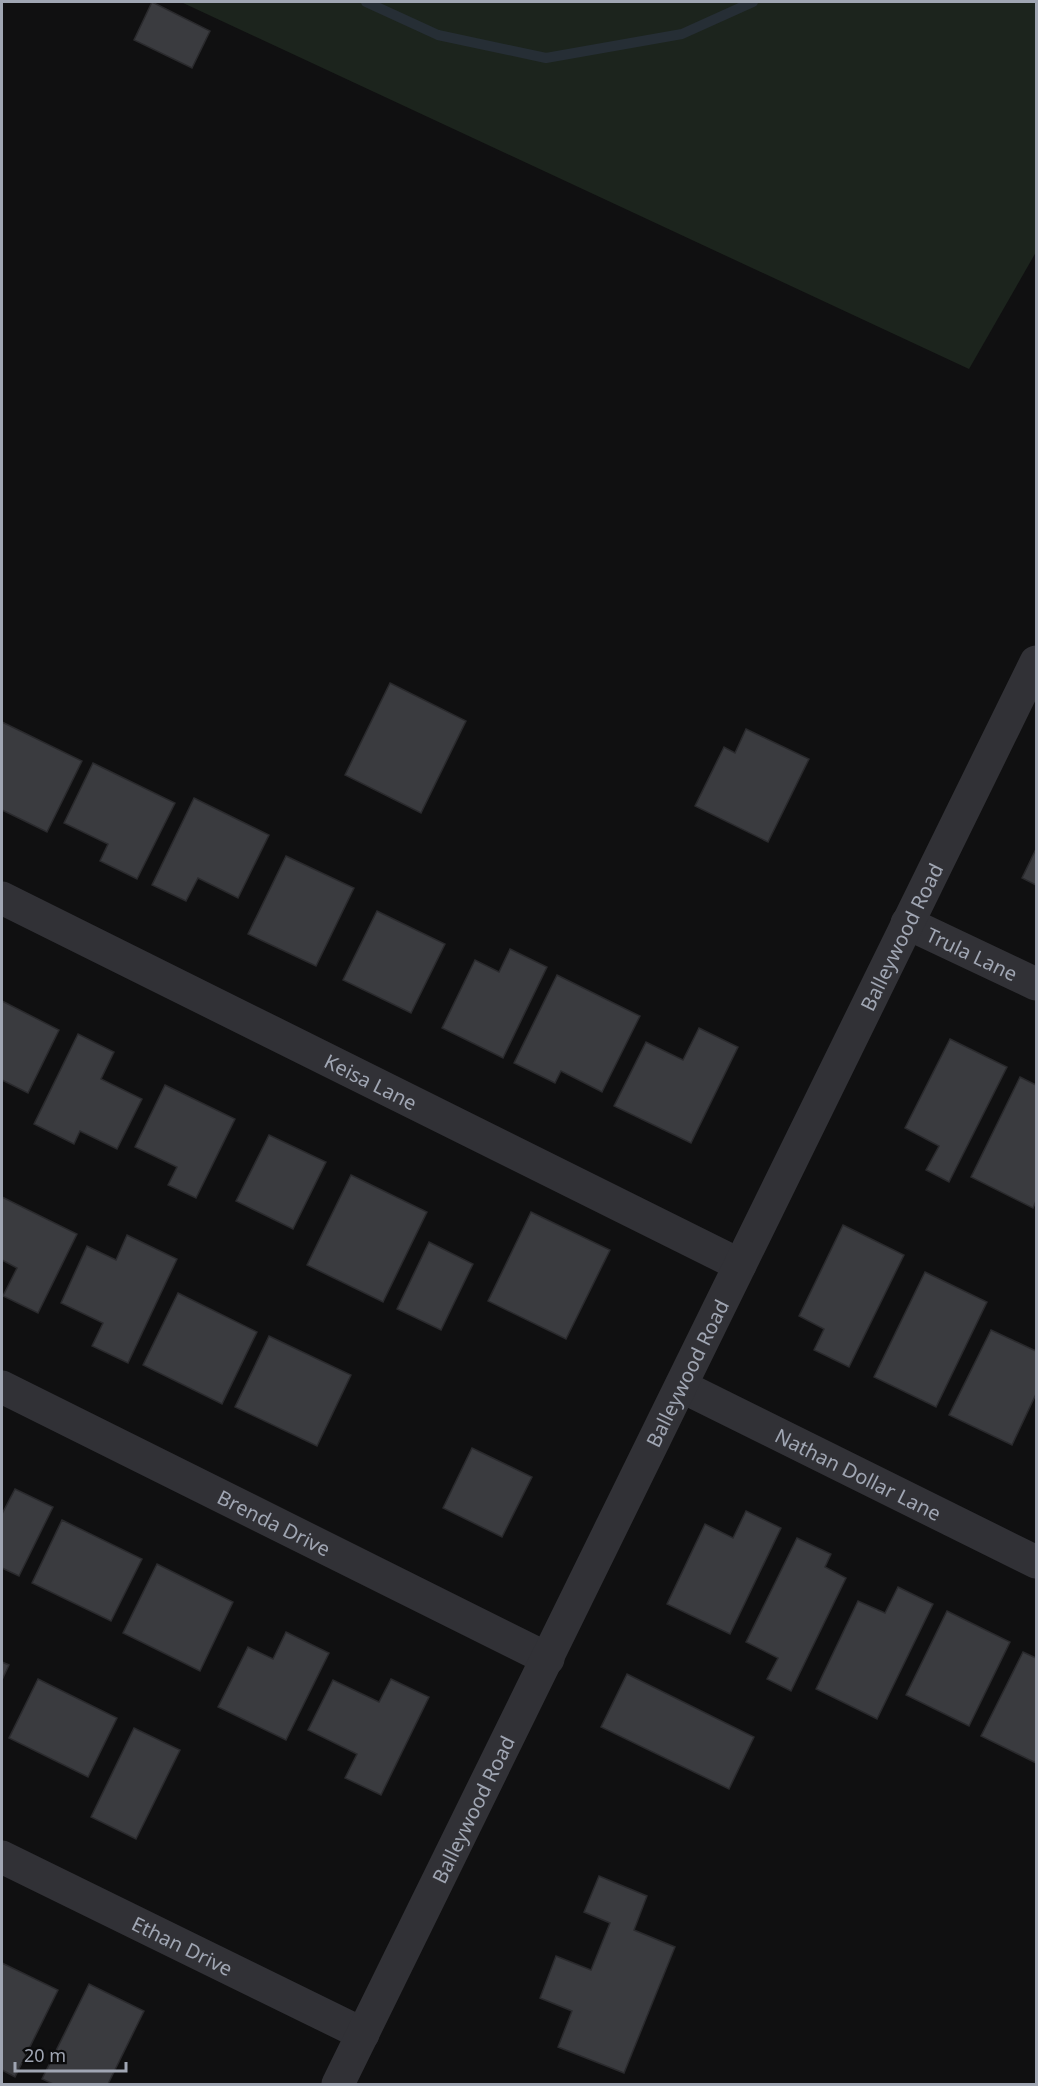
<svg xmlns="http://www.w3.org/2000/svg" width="1038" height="2086" font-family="'Noto Sans',sans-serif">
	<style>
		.green { fill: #1c241d }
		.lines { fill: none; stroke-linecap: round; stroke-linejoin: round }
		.stream { stroke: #262e35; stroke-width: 10 }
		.building { fill: #3a3b3f; stroke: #2a2a2d; stroke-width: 1.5 }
		.minor { stroke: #313136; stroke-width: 33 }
		.labels { text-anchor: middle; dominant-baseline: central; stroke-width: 5; stroke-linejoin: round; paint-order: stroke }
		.street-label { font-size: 20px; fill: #a0a6b3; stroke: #0b0b0c }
	</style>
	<rect width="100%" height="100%" fill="#101011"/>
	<polygon class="green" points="181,2 1036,2 1036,252 969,369"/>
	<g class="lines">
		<polyline class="stream" points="366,2 438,35 546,58 682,34 753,2"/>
	</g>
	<g class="building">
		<polygon points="152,2 210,31 192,68 134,40"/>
		<polygon points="390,683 466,721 421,813 345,775"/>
		<polygon points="2,722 82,761 47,832 2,810"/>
		<polygon points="746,729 809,759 768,842 695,806 724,747 735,753"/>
		<polygon points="93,763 175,803 137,879 100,861 108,844 64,823"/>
		<polygon points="194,798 269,835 238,898 198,878 186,901 152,885"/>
		<polygon points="1036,849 1036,885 1022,878"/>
		<polygon points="286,856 354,888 316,966 248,934"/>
		<polygon points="377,911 445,944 411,1013 343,980"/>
		<polygon points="510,949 547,967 503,1058 442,1028 475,960 499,972"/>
		<polygon points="557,975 640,1016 602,1092 561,1071 555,1083 514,1063"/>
		<polygon points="2,1001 59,1030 28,1093 2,1080"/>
		<polygon points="699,1028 738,1047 691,1143 614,1106 646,1042 683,1060"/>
		<polygon points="78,1034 114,1052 101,1079 142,1099 117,1149 80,1131 74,1144 34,1124"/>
		<polygon points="950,1039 1007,1067 949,1182 926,1170 939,1146 905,1128"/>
		<polygon points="1020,1077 1036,1085 1036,1201 1033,1208 971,1177"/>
		<polygon points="165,1085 235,1119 196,1198 168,1185 177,1167 135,1147"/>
		<polygon points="269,1135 326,1162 293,1229 236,1201"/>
		<polygon points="351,1175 427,1212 383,1302 307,1265"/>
		<polygon points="2,1197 77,1234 38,1313 3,1296 17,1268 2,1260"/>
		<polygon points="531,1212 610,1250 566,1339 488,1301"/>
		<polygon points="843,1225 904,1255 849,1367 814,1350 824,1329 799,1316"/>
		<polygon points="127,1235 177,1259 128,1363 92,1346 103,1323 61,1303 87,1246 116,1260"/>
		<polygon points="429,1242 473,1264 441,1330 397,1309"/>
		<polygon points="925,1272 987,1302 936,1407 874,1377"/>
		<polygon points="178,1293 257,1332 222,1404 143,1365"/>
		<polygon points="991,1330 1036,1351 1036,1394 1012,1445 949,1415"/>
		<polygon points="269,1336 351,1375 317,1446 235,1407"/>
		<polygon points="472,1448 532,1477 502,1537 443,1508"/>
		<polygon points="15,1489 53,1507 19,1576 2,1568 2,1514"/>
		<polygon points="746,1511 781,1528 730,1634 667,1604 705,1524 733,1538"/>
		<polygon points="62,1520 142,1559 111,1621 32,1583"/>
		<polygon points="797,1538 831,1554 825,1567 846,1578 791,1691 767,1679 778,1658 746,1642"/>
		<polygon points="157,1564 233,1602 200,1671 123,1633"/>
		<polygon points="898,1587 933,1604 877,1719 816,1689 858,1601 885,1613"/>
		<polygon points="947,1611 1010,1642 969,1726 906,1695"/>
		<polygon points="286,1632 329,1653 286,1740 218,1707 248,1647 273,1659"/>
		<polygon points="1023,1652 1036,1658 1036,1763 981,1736"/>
		<polygon points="2,1662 9,1665 2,1680"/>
		<polygon points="627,1674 754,1737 729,1789 601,1727"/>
		<polygon points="38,1679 117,1718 88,1777 9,1738"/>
		<polygon points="391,1679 429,1697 381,1795 345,1778 357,1754 308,1730 333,1680 379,1702"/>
		<polygon points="134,1728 180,1750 136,1839 91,1817"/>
		<polygon points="599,1876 647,1896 634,1930 675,1947 624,2073 558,2047 572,2011 540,1998 556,1956 591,1970 610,1923 584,1912"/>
		<polygon points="2,1963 58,1990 15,2077 2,2070"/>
		<polygon points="89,1984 144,2011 108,2084 53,2084 42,2079"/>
	</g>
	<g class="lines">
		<g class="minor">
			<path id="s1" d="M2,898L740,1265"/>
			<path id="s2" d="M907,923L1036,984"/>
			<path id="s3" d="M681,1386L1036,1562"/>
			<path id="s4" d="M2,1387L548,1659"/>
			<path id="s5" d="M2,1857L363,2034"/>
			<path id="s6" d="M338,2084L1036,662"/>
		</g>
	</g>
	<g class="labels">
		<g class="street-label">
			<text stroke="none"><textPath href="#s6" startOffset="1278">Balleywood Road</textPath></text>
			<text stroke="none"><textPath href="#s2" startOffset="72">Trula Lane</textPath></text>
			<text stroke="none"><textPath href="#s1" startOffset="412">Keisa Lane</textPath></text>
			<text stroke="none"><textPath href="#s6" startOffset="792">Balleywood Road</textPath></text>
			<text stroke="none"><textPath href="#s3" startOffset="198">Nathan Dollar Lane</textPath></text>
			<text stroke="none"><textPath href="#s4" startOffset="304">Brenda Drive</textPath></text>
			<text stroke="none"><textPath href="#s6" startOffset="306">Balleywood Road</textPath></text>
			<text stroke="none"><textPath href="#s5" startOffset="201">Ethan Drive</textPath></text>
		</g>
	</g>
	<rect width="1038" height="2086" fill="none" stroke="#a0a6b3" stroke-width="6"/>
	<path d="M15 2062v9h111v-9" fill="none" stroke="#a0a6b3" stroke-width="3"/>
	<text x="24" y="2062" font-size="18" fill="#a0a6b3" stroke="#0b0b0c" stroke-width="4.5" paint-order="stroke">20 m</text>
</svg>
